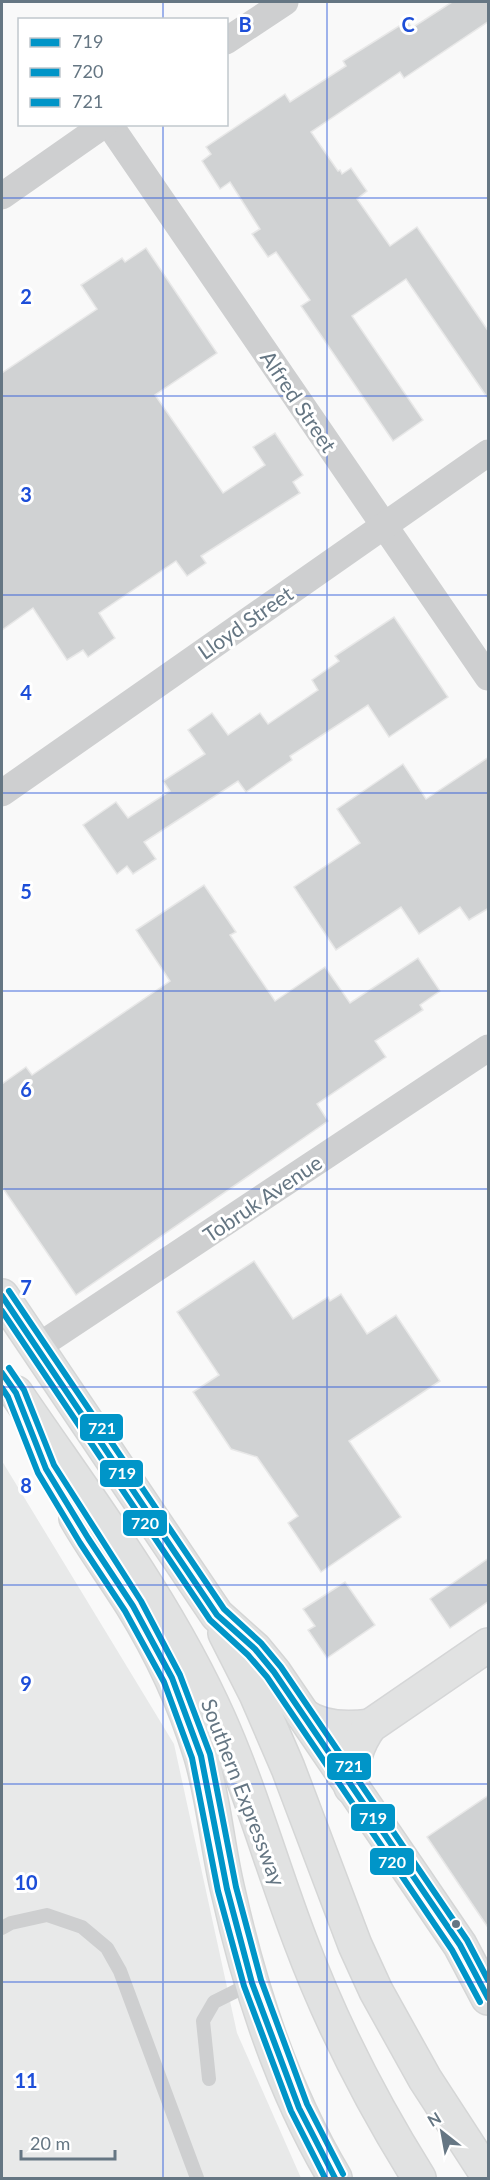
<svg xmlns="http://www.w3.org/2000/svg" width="490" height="2180" font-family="Lato,sans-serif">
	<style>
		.built { fill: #e8e9e9 }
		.building { fill: #d0d2d3; stroke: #e8e8e8; stroke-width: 1.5 }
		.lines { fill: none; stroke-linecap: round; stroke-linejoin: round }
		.secondary-casing { stroke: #d5d6d7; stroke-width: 36 }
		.highway-casing { stroke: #d5d6d6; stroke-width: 36 }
		.lane { stroke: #cecfd0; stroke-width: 14 }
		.street { stroke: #cecfd0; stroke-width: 27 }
		.secondary { stroke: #e1e2e2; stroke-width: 33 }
		.highway { stroke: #e1e2e2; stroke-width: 33 }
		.bus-1-casing { stroke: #fff; stroke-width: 10 }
		.bus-2-casing { stroke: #fff; stroke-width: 10 }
		.bus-3-casing { stroke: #fff; stroke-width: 10 }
		.bus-1 { stroke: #0095c8; stroke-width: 6 }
		.bus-2 { stroke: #0095c8; stroke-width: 6 }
		.bus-3 { stroke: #0095c8; stroke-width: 6 }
		.grid { fill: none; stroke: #1d4ed8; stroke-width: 1.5; stroke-opacity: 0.55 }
		.bus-dot { fill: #657683; stroke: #fff; stroke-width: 2 }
		.labels { text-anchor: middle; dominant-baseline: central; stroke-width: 6; stroke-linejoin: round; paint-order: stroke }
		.street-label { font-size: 21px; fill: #657683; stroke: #fff }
		.grid-label { font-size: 20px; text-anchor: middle; font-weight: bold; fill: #1d4ed8; stroke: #fff; stroke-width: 6; stroke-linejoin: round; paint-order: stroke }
		.line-badge { stroke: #fff; stroke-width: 2 }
		.badge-label { font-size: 16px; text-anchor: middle; font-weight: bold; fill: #fff }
	</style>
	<rect width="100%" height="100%" fill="#f9f9f9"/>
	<polygon class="built" points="2,1461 174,1744 237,2033 301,2178 2,2178"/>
	<g class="building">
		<polygon points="452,2 489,2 489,21 404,78 400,72 311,132 338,171 340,170 342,174 351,168 367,191 357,199 390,246 417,227 489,332 489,400 406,279 352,316 423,420 393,441 301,306 310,300 276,252 268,257 252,234 260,229 230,182 220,189 202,161 211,154 206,147 285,94 290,102 346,66 343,61 407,21 412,28"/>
		<polygon points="146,248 217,353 155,395 223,493 265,465 253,447 275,433 303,475 293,482 300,493 201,556 206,563 187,576 176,561 99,613 115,638 88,657 83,650 67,660 33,608 2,630 2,373 97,309 81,285 122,258 125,262"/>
		<polygon points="394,617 448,697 389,737 368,705 290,756 292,760 246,792 238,781 144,842 156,859 133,874 127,866 117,874 83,825 116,802 128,818 170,791 163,781 205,754 188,730 212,713 228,735 260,713 268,724 318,690 312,680 339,661 335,656"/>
		<polygon points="489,757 489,908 469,920 460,907 419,934 401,907 336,950 294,887 360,843 337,809 403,764 426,799"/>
		<polygon points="204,885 236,932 230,935 275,1001 325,967 350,1003 418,958 440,991 420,1005 423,1010 375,1041 386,1057 317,1104 328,1121 76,1295 2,1187 2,1084 26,1067 32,1075 170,981 136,930"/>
		<polygon points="254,1261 293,1319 328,1297 330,1301 341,1294 367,1334 396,1315 440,1381 349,1441 401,1517 321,1572 288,1523 298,1516 257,1457 231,1449 193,1392 219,1375 177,1312"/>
		<polygon points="489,1558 489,1601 450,1628 430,1599"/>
		<polygon points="345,1582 375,1625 327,1658 308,1630 315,1626 303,1609"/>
		<polygon points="489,1795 489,1929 427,1837"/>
	</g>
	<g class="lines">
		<g class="secondary-casing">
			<g id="secondary">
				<path d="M303,1715C322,1729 347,1729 370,1726"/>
				<path d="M351,1787C352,1763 356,1745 370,1726L488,1645"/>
			</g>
		</g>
		<g class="highway-casing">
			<g id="highway">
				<polyline points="2,1296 217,1615 255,1649 274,1672 460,1945 488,1998"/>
				<path d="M16,1393C88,1499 167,1602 219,1719C251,1791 272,1867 300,1940C331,2023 372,2103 419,2178"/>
				<path d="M76,1518C93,1548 114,1576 132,1605C161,1652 184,1701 200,1753C214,1798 217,1846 228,1891C250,1990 283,2091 335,2178"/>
				<polyline points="225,1633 256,1694 288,1768 355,1945 376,1991 425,2079 488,2176"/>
			</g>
		</g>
		<g class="lane">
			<polyline points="2,1928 11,1923 47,1915 82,1927 107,1948 120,1971 197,2178"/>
			<polyline points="209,2079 203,2021 214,2002 252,1983"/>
		</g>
		<g class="street">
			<polyline points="226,41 285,2"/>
			<polyline points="109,124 488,677"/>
			<polyline points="2,196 105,124"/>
			<polyline points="2,793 488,453"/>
			<polyline points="36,1348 488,1048"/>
		</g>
		<use href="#secondary" class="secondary"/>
		<use href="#highway" class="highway"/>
		<g class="bus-1-casing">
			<g id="bus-1">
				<polyline points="2,1296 217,1615 255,1649 274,1672 460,1945 488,1998"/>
				<polyline points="2,1373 16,1393 46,1469 88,1538 133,1606 172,1678 201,1756 227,1889 252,1983 299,2108 335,2178"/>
			</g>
		</g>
		<g class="bus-2-casing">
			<g id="bus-2">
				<polyline points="2,1311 210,1620 248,1655 267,1677 452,1950 480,2002"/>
				<polyline points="2,1388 8,1397 38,1473 80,1543 125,1611 164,1682 192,1758 218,1891 244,1986 291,2111 325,2178"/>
			</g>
		</g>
		<g class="bus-3-casing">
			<g id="bus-3">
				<polyline points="9,1291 224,1609 261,1643 281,1667 467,1940 488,1980"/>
				<polyline points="9,1368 24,1390 54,1465 141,1601 180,1675 210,1754 236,1887 261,1980 307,2104 343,2174"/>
			</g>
		</g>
		<use href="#bus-1" class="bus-1"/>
		<use href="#bus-2" class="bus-2"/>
		<use href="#bus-3" class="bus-3"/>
	</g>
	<path class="grid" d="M163,2V20M327,2V2178M163,124V2178M2,198H488M2,396H488M2,595H488M2,793H488M2,991H488M2,1189H488M2,1387H488M2,1585H488M2,1784H488M2,1982H488"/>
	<circle class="bus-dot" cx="456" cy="1924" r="5"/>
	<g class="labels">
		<g class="street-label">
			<text transform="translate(299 401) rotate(56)">Alfred Street</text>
			<text transform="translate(245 622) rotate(-35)">Lloyd Street</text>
			<text transform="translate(262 1198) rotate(-34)">Tobruk Avenue</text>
			<text transform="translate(244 1792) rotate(69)">Southern Expressway</text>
		</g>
	</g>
	<g class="grid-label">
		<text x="245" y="32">B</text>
		<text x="408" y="32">C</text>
		<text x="26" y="304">2</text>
		<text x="26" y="502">3</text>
		<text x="26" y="700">4</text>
		<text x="26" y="899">5</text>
		<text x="26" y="1097">6</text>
		<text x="26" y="1295">7</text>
		<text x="26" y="1493">8</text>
		<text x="26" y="1691">9</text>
		<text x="26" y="1890">10</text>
		<text x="26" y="2088">11</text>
	</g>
	<g class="line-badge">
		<rect x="79" y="1413" width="45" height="29" rx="6" fill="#0095c8"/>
		<rect x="99" y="1459" width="45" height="29" rx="6" fill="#0095c8"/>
		<rect x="122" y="1509" width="46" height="28" rx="6" fill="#0095c8"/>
		<rect x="326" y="1752" width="46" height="29" rx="6" fill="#0095c8"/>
		<rect x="350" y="1803" width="46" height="29" rx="6" fill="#0095c8"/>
		<rect x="369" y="1847" width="46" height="29" rx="6" fill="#0095c8"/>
	</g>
	<g class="badge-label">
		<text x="102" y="1434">721</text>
		<text x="122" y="1479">719</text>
		<text x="145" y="1529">720</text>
		<text x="349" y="1772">721</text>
		<text x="373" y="1824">719</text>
		<text x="392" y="1868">720</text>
	</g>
	<rect width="490" height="2180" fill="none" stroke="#657683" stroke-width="6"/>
	<rect x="18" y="18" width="210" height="108" fill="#ffffff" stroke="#c1c8cd" stroke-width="1.5"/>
	<rect x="30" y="38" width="30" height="9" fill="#0095c8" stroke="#c1c8cd" stroke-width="1.5"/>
	<text x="72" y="48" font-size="18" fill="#657683">719</text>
	<rect x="30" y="68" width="30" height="9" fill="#0095c8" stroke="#c1c8cd" stroke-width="1.5"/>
	<text x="72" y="78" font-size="18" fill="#657683">720</text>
	<rect x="30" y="98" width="30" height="9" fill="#0095c8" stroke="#c1c8cd" stroke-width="1.5"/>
	<text x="72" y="108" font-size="18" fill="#657683">721</text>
	<g transform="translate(442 2132) rotate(329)" stroke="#ffffff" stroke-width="4.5" paint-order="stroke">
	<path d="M0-4.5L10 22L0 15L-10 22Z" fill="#657683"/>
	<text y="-9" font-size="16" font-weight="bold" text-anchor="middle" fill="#657683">N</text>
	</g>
	<path d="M21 2150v9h94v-9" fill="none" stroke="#657683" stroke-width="3"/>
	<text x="30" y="2150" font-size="18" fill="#657683" stroke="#ffffff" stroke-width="4.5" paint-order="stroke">20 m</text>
</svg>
